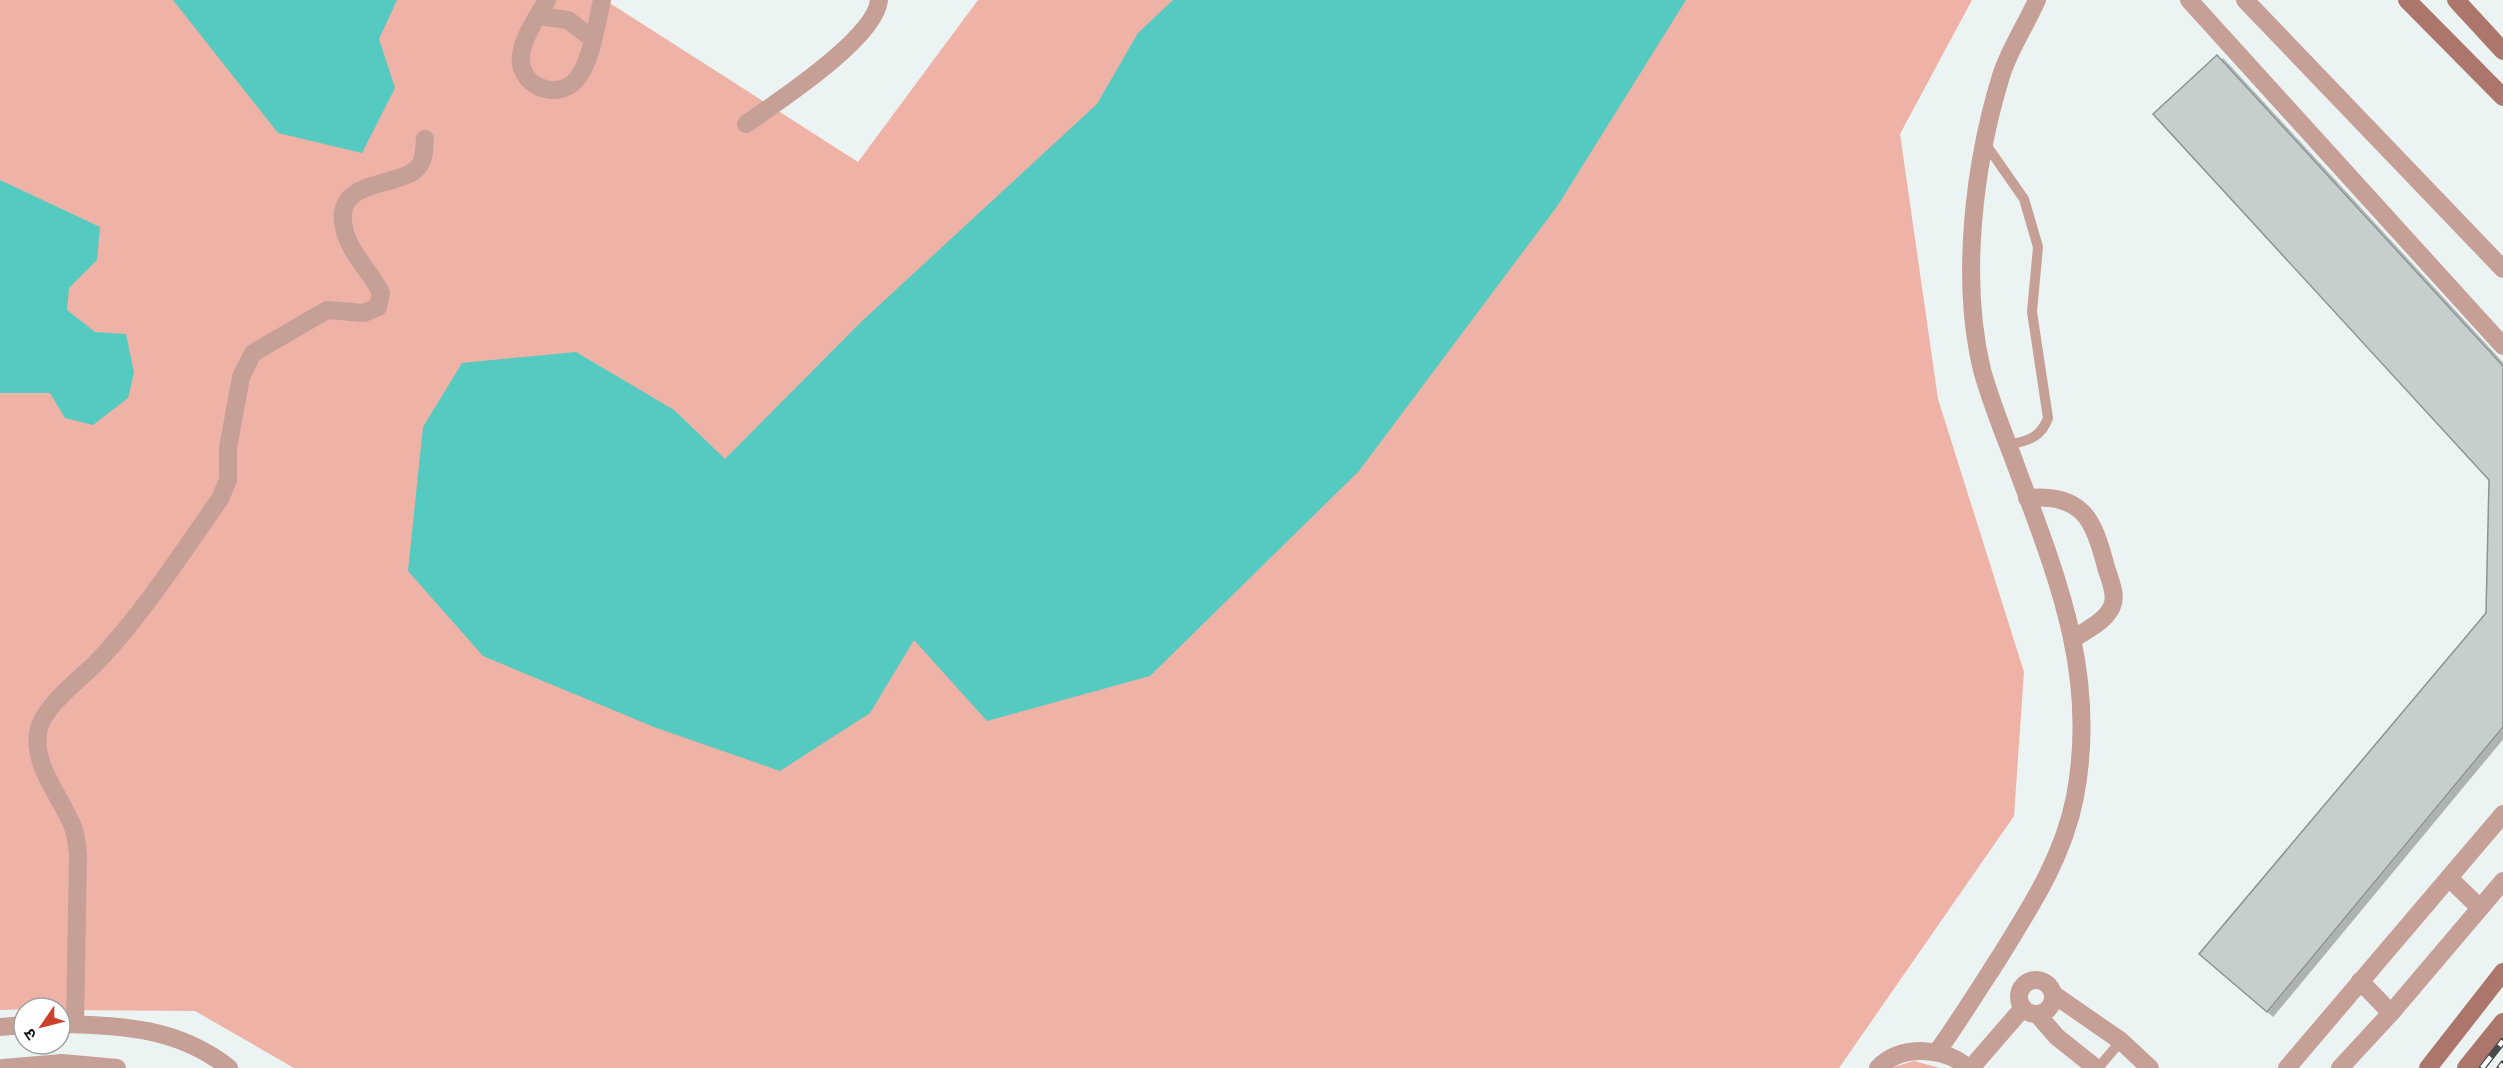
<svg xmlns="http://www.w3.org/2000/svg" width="2503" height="1068" font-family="Figtree,'Noto Sans Devanagari',sans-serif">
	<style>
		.green { fill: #eeb2a6 }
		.water { fill: #55cac0 }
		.building { fill: #c7cfce; stroke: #8c9392; stroke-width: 1.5; filter: url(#shadow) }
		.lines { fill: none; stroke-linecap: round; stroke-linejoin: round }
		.lane { stroke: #c69f97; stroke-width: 10 }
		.street { stroke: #c69f97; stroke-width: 18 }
		.secondary { stroke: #ad766c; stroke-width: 18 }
		.rail-casing { stroke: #464a4a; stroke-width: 7 }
		.rail { stroke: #fff; stroke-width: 4.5; stroke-dasharray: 14; stroke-linecap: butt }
	</style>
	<defs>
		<filter id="shadow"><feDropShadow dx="6" dy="4" stdDeviation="0" flood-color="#0004"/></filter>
	</defs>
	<rect width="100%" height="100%" fill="#ecf4f3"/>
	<g class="green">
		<polygon points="0,0 605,0 858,162 978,0 1972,0 1900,134 1938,399 2024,672 2014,816 1839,1068 294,1068 195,1011 60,1010 60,1008 0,1010"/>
		<polygon points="1914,1061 1940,1068 1890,1068"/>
	</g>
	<g class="water">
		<polygon points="173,0 397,0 379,39 395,88 362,153 278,133"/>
		<polygon points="1173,0 1686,0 1558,205 1359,471 1150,676 987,721 914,640 870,713 780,771 654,727 483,656 408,571 423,427 462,363 576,352 674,410 725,459 861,322 1097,104 1138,33"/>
		<polygon points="0,180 100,227 97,260 69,288 67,310 95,332 126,334 134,373 128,398 93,425 65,418 50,393 0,393"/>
	</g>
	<polygon class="building" points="2217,55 2503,366 2503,727 2267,1012 2199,954 2486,613 2489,480 2153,114"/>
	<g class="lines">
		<g class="lane">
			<path d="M1985,143L2024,199L2038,247L2032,312L2048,418C2041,438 2027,441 2008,445"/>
			<polyline points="2098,1068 2121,1041"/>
		</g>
		<g class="street">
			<path d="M547,0C538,16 523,37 521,55C517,85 556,102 576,80C591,63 597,22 602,0"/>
			<polyline points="2189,0 2503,346"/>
			<polyline points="2245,0 2503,269"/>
			<polyline points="538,16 568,20 593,39"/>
			<path d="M746,124C777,102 876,38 879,0"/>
			<path d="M2027,498C2083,494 2093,518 2106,567C2109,578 2116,592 2113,603C2109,620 2086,630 2073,639"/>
			<polyline points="2449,878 2480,908"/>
			<circle cx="2036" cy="997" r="17"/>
			<polyline points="2360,981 2391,1013"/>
			<polyline points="2053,994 2121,1041 2150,1068"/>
			<polyline points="2037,1014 2057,1037 2096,1068"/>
			<path d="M60,1024C122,1025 179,1028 229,1068"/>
			<path d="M75,1024L78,854C77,845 76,835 73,827C61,797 33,766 38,733C41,707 81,679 99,660C144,612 182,553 220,499L228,480V448L241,377L253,353L327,310L364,313L378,307L381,293C371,272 351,254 345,232C329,175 401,190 419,166C425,159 424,147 425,139"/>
			<polyline points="0,1027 24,1025"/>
			<path d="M1937,1052C1959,1021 1979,989 1999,958C2031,906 2063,858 2075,797C2099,671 2054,570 2012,455C2001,427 1990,399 1982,370C1960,279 1974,164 2001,76C2009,50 2026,25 2037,0"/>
			<polyline points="3,1068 62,1063 117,1068"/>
			<path d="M1878,1068C1901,1044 1945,1047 1968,1068"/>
			<polyline points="1971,1068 2023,1008"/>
			<polyline points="2287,1068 2503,814"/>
			<polyline points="2340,1068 2391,1013 2503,881"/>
		</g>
		<g class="secondary">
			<polyline points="2407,0 2503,97"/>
			<polyline points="2456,0 2503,51"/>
			<polyline points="2428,1068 2503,972"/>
			<polyline points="2466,1068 2503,1022"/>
		</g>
		<g class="rail-casing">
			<g id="rail">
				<polyline points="2482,1068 2503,1041"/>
				<polyline points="2500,1068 2503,1064"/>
			</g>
		</g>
		<use href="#rail" class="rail"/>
	</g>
	<g transform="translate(42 1026) rotate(235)"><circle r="28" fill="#ffffff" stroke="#a1a2a2" stroke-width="1.5"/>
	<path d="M0-4.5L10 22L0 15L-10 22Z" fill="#cd412c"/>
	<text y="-9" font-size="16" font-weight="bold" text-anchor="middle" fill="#141717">उ</text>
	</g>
</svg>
